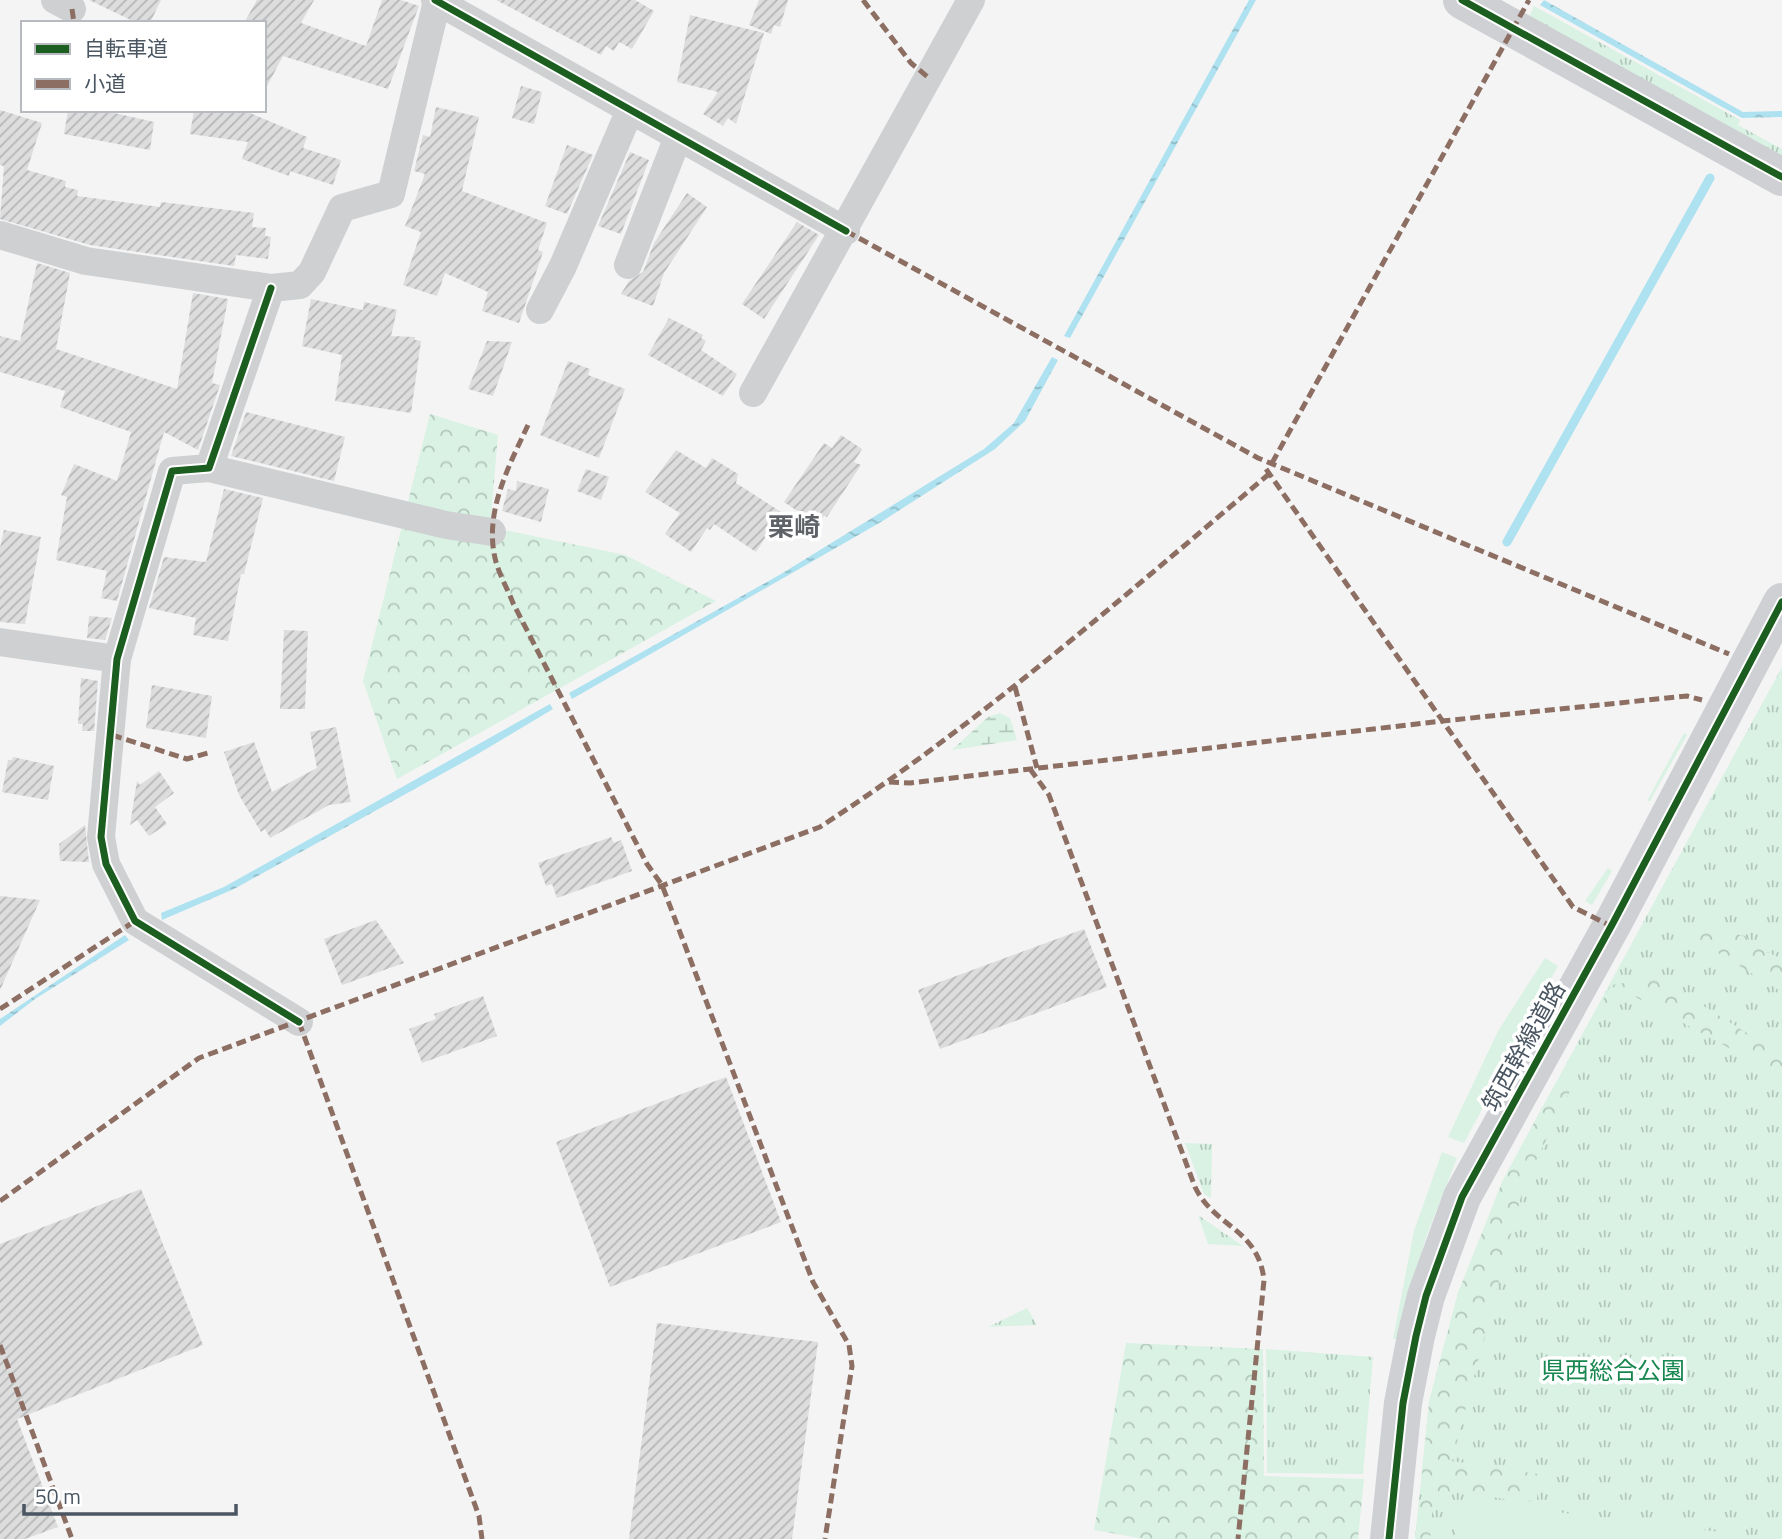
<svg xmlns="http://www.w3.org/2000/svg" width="1782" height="1539" font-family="'Titillium Web','Noto Sans JP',sans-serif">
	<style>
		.grass { fill: url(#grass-tufts) }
		.forest { fill: url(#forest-crowns) }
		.wetland { fill: url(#wetland-marsh) }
		.garden { fill: #d9f2e3 }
		.water { fill: url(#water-ripples) }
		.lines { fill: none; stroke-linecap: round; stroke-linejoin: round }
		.stream { stroke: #aee2f0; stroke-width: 9 }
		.building { fill: url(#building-hatch) }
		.street { stroke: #ced0d2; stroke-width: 28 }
		.secondary { stroke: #ced0d4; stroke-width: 38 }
		.quiet { stroke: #8d6e63; stroke-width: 5; stroke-dasharray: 10 5; stroke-linecap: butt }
		.cycleway-casing { stroke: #fff; stroke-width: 11 }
		.cycleway { stroke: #1b5e20; stroke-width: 7 }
		.labels { text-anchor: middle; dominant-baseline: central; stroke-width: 7; stroke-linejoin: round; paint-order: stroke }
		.street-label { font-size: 24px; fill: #4a5661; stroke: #fff }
		.park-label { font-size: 24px; fill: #17864f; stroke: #fff }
		.neighbourhood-label { font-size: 26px; font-weight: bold; fill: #5f6368; stroke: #fff }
	</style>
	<defs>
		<pattern id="grass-tufts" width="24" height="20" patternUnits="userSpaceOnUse" patternTransform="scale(1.75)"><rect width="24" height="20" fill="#d9f2e3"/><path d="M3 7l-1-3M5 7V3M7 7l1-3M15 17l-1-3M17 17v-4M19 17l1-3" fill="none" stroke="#b2c7bb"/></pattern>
		<pattern id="forest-crowns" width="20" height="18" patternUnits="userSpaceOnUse" patternTransform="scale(1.75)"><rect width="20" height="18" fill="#d9f2e3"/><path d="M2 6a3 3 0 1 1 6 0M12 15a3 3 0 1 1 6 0" fill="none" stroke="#b2c7bb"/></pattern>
		<pattern id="wetland-marsh" width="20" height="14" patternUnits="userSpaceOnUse" patternTransform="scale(1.75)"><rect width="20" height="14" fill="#d9f2e3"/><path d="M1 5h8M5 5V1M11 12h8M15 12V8" fill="none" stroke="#b2c7bb"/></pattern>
		<pattern id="water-ripples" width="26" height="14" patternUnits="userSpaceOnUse" patternTransform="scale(1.75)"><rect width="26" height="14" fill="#aee2f0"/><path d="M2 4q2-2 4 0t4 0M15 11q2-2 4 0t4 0" fill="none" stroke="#90bac6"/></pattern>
		<pattern id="building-hatch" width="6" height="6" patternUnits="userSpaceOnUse" patternTransform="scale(1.75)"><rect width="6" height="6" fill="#ddddde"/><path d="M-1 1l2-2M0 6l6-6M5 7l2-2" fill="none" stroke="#b5b6b7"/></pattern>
	</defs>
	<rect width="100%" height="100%" fill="#f4f4f4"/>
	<g class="grass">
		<polygon points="1534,6 1740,120 1738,125 1782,149 1782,156 1529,17"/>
		<polygon points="1782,667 1782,1539 1415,1539 1429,1402 1458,1293 1503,1180"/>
		<polygon points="1185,1143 1212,1144 1211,1198 1204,1194"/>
		<polygon points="1198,1215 1243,1246 1208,1244"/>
		<polygon points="1027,1308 1037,1325 988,1327"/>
		<polygon points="1266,1349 1373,1357 1363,1474 1267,1473"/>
	</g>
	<g class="forest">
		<polygon points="430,414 498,435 490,527 625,555 716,601 397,779 363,681"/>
		<polygon points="1691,925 1745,936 1756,947 1782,959 1782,992 1687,934"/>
		<polygon points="1659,978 1782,1055 1782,1077 1621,989 1607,1015 1601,1016 1600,1005 1611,985"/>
		<polygon points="1559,1083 1567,1085 1571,1089 1524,1185 1452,1461 1538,1474 1537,1499 1527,1502 1453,1492 1442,1497 1430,1494 1421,1483 1429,1402 1458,1293 1503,1180 1554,1086"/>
		<polygon points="1126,1343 1263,1349 1264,1476 1364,1479 1358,1539 1145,1539 1094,1530"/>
		<polygon points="1427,1499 1433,1503 1430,1539 1415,1539 1419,1503"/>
	</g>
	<polygon class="wetland" points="1000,713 1010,718 1017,740 952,750 988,717"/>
	<g class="garden">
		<polygon points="1684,733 1687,735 1650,801 1647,801"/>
		<polygon points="1608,868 1612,871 1592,905 1585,901"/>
		<polygon points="1545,958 1558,966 1464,1143 1448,1137 1498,1031"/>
		<polygon points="1442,1152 1457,1158 1426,1237 1398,1339 1393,1339 1414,1231"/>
		<polygon points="1459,1500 1777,1539 1455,1539"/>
	</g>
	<g class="water">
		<polygon points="1249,0 1256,0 1070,338 1064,336"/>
		<polygon points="1544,0 1743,112 1782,111 1782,117 1742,118 1540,5"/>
		<polygon points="1052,357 1058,360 1025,421 995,449 881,522 572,699 569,693 781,574 984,449 1014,423"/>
		<polygon points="550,704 553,709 476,755 234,889 162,920 161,913 224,887"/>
		<polygon points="125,935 129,940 35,999 0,1026 0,1019"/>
	</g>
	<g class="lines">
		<polyline class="stream" points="1507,542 1710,178"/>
	</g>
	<g class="building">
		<polygon points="89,0 161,0 150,23 137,23"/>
		<polygon points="257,0 314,0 301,23 366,46 382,0 401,0 419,6 388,89 283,56 264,92 264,23 244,23"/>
		<polygon points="496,0 635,0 654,11 632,49 619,42 614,51 606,46 601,55"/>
		<polygon points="759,0 788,0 780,27 774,25 771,34 749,25"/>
		<polygon points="690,15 764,33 736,124 728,118 723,126 703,114 718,92 677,82"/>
		<polygon points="521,86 542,92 534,124 512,118"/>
		<polygon points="436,107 479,117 462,191 547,223 538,250 543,252 519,323 482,311 488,292 445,273 437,296 403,285 421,232 405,226 425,174 414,171 423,135 430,137"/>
		<polygon points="0,110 42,123 27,170 66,181 65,187 78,190 77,196 160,207 161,202 254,213 252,227 266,228 265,236 271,237 268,259 236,255 234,266 90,245 0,219 4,166 0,165"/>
		<polygon points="68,110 101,110 154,122 150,150 64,134"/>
		<polygon points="194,110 243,110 307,137 303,148 341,160 333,185 290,171 289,176 242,159 248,142 190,134"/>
		<polygon points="567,145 593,155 567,214 545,206"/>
		<polygon points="630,152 649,160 621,234 598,226"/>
		<polygon points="687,193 707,207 664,273 653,306 621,294 629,281 643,272 654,243"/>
		<polygon points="797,222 819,235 764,319 742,304"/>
		<polygon points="37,263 70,273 56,349 177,389 193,293 228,299 212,383 220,385 198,450 164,432 117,601 101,598 107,571 56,560 67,497 61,495 74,464 117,481 131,432 60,407 65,391 0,372 0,336 20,341"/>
		<polygon points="311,299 363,310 364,302 397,310 391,336 415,337 415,340 421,341 411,413 335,401 342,355 302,346"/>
		<polygon points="669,318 703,335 701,338 706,341 701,350 737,374 723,396 648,355"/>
		<polygon points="487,341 512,342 493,396 468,389"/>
		<polygon points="568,361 590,369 588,375 625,389 599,458 540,435"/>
		<polygon points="246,412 345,437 334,481 231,456"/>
		<polygon points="841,435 862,449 854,462 861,465 827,517 824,516 818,525 784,502 824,443 832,448"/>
		<polygon points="676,450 706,468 712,458 738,474 736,483 781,512 756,552 714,524 710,530 707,528 691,552 665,534 680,513 645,492"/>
		<polygon points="586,469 609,477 601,500 577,491"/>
		<polygon points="517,481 549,489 541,522 502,511 508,489 516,491"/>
		<polygon points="224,489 263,498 244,574 241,574 228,641 193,635 196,618 149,608 164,557 206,562"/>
		<polygon points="4,530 41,537 25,624 0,622 0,548"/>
		<polygon points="89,616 112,618 105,640 87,638"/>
		<polygon points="284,630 308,631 305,709 280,709"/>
		<polygon points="81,678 98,681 94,731 82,731 83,724 78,724"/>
		<polygon points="152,685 212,696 206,738 146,728"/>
		<polygon points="336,727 351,802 329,805 270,838 265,829 261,832 239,795 224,752 254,742 272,792 317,768 310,732"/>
		<polygon points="13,757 54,766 48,800 2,792 8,760 12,760"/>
		<polygon points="159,771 174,793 155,807 167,824 149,836 137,820 130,825 137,781 140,785"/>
		<polygon points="85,825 89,862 60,861 59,844"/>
		<polygon points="611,837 614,843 621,840 632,871 557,898 552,884 546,886 538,863"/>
		<polygon points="0,896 40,900 0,990"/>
		<polygon points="376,920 404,963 342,985 324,939"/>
		<polygon points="1084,929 1107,987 940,1049 918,990"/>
		<polygon points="483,996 497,1036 422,1063 409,1029 436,1019 434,1014"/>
		<polygon points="726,1077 781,1222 610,1287 556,1142"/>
		<polygon points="141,1189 203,1345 17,1419 58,1527 25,1539 0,1539 0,1244"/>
		<polygon points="657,1323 818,1342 792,1539 629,1539"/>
	</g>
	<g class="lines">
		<g class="street">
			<polyline points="55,0 72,9"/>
			<polyline points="435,0 846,231"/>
			<polyline points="0,235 86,261 271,288 300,285 312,272 342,208 391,194 437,1"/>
			<polyline points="628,265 678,137"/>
			<polyline points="271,288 209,468 172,471 117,659 101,837 106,864 135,921 299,1022"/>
			<polyline points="540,310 563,266 630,110"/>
			<polyline points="753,393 971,0"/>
			<polyline points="209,468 446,525 492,532"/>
			<polyline points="0,642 117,659"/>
		</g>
		<g class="secondary">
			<polyline points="1462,0 1782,177"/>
			<polyline points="1389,1539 1403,1403 1416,1336 1426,1296 1462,1197 1613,923 1782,602"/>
		</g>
		<g class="quiet">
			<polyline points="863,0 911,63 929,78"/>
			<polyline points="72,9 74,23"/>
			<polyline points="846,231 1258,458 1729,654"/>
			<path d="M528,425C508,468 483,514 496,562C500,576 508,590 513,603L647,864L662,885L813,1282L849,1345L852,1366L825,1539"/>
			<polyline points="1272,463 1529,0"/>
			<polyline points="1266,469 1573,907 1611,926"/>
			<polyline points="1015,687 1037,768"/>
			<polyline points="112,735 187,759 211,752"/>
			<path d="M1030,769L1049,795L1195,1187C1215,1228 1258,1228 1264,1280L1238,1539"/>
			<polyline points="889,782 910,783 1442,721 1687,696 1702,700"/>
			<polyline points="0,1009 135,921"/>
			<polyline points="299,1022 479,1516 482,1539"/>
			<path d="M0,1201L199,1058L820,827C980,723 1123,597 1269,474"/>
			<polyline points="0,1345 72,1539"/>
		</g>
		<g class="cycleway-casing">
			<g id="cycleway">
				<polyline points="435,0 846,231"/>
				<polyline points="1462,0 1782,177"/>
				<polyline points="271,288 209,468 172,471 117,659 101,837 106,864 135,921 299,1022"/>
				<polyline points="1389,1539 1403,1403 1416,1336 1426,1296 1462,1197 1613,923 1782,602"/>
			</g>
		</g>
		<use href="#cycleway" class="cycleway"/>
	</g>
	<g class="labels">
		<g class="street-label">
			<text transform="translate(1523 1046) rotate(-61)">筑西幹線道路</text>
		</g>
		<g class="park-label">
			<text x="1613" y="1370">県西総合公園</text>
		</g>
		<g class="neighbourhood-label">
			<text x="794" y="526">栗崎</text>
		</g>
	</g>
	<rect x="21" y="21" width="245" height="91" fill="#ffffff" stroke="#b7bbc0" stroke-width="2"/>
	<rect x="35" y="44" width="35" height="10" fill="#1b5e20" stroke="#b7bbc0" stroke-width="2"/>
	<text x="84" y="56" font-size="21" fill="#4a5661">自転車道</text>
	<rect x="35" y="79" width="35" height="10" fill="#8d6e63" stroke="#b7bbc0" stroke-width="2"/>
	<text x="84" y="91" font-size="21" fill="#4a5661">小道</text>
	<path d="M24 1504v10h212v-10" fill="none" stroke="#4a5661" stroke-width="3.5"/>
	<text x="35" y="1504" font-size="21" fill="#4a5661" stroke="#ffffff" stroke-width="5" paint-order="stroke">50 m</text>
</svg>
